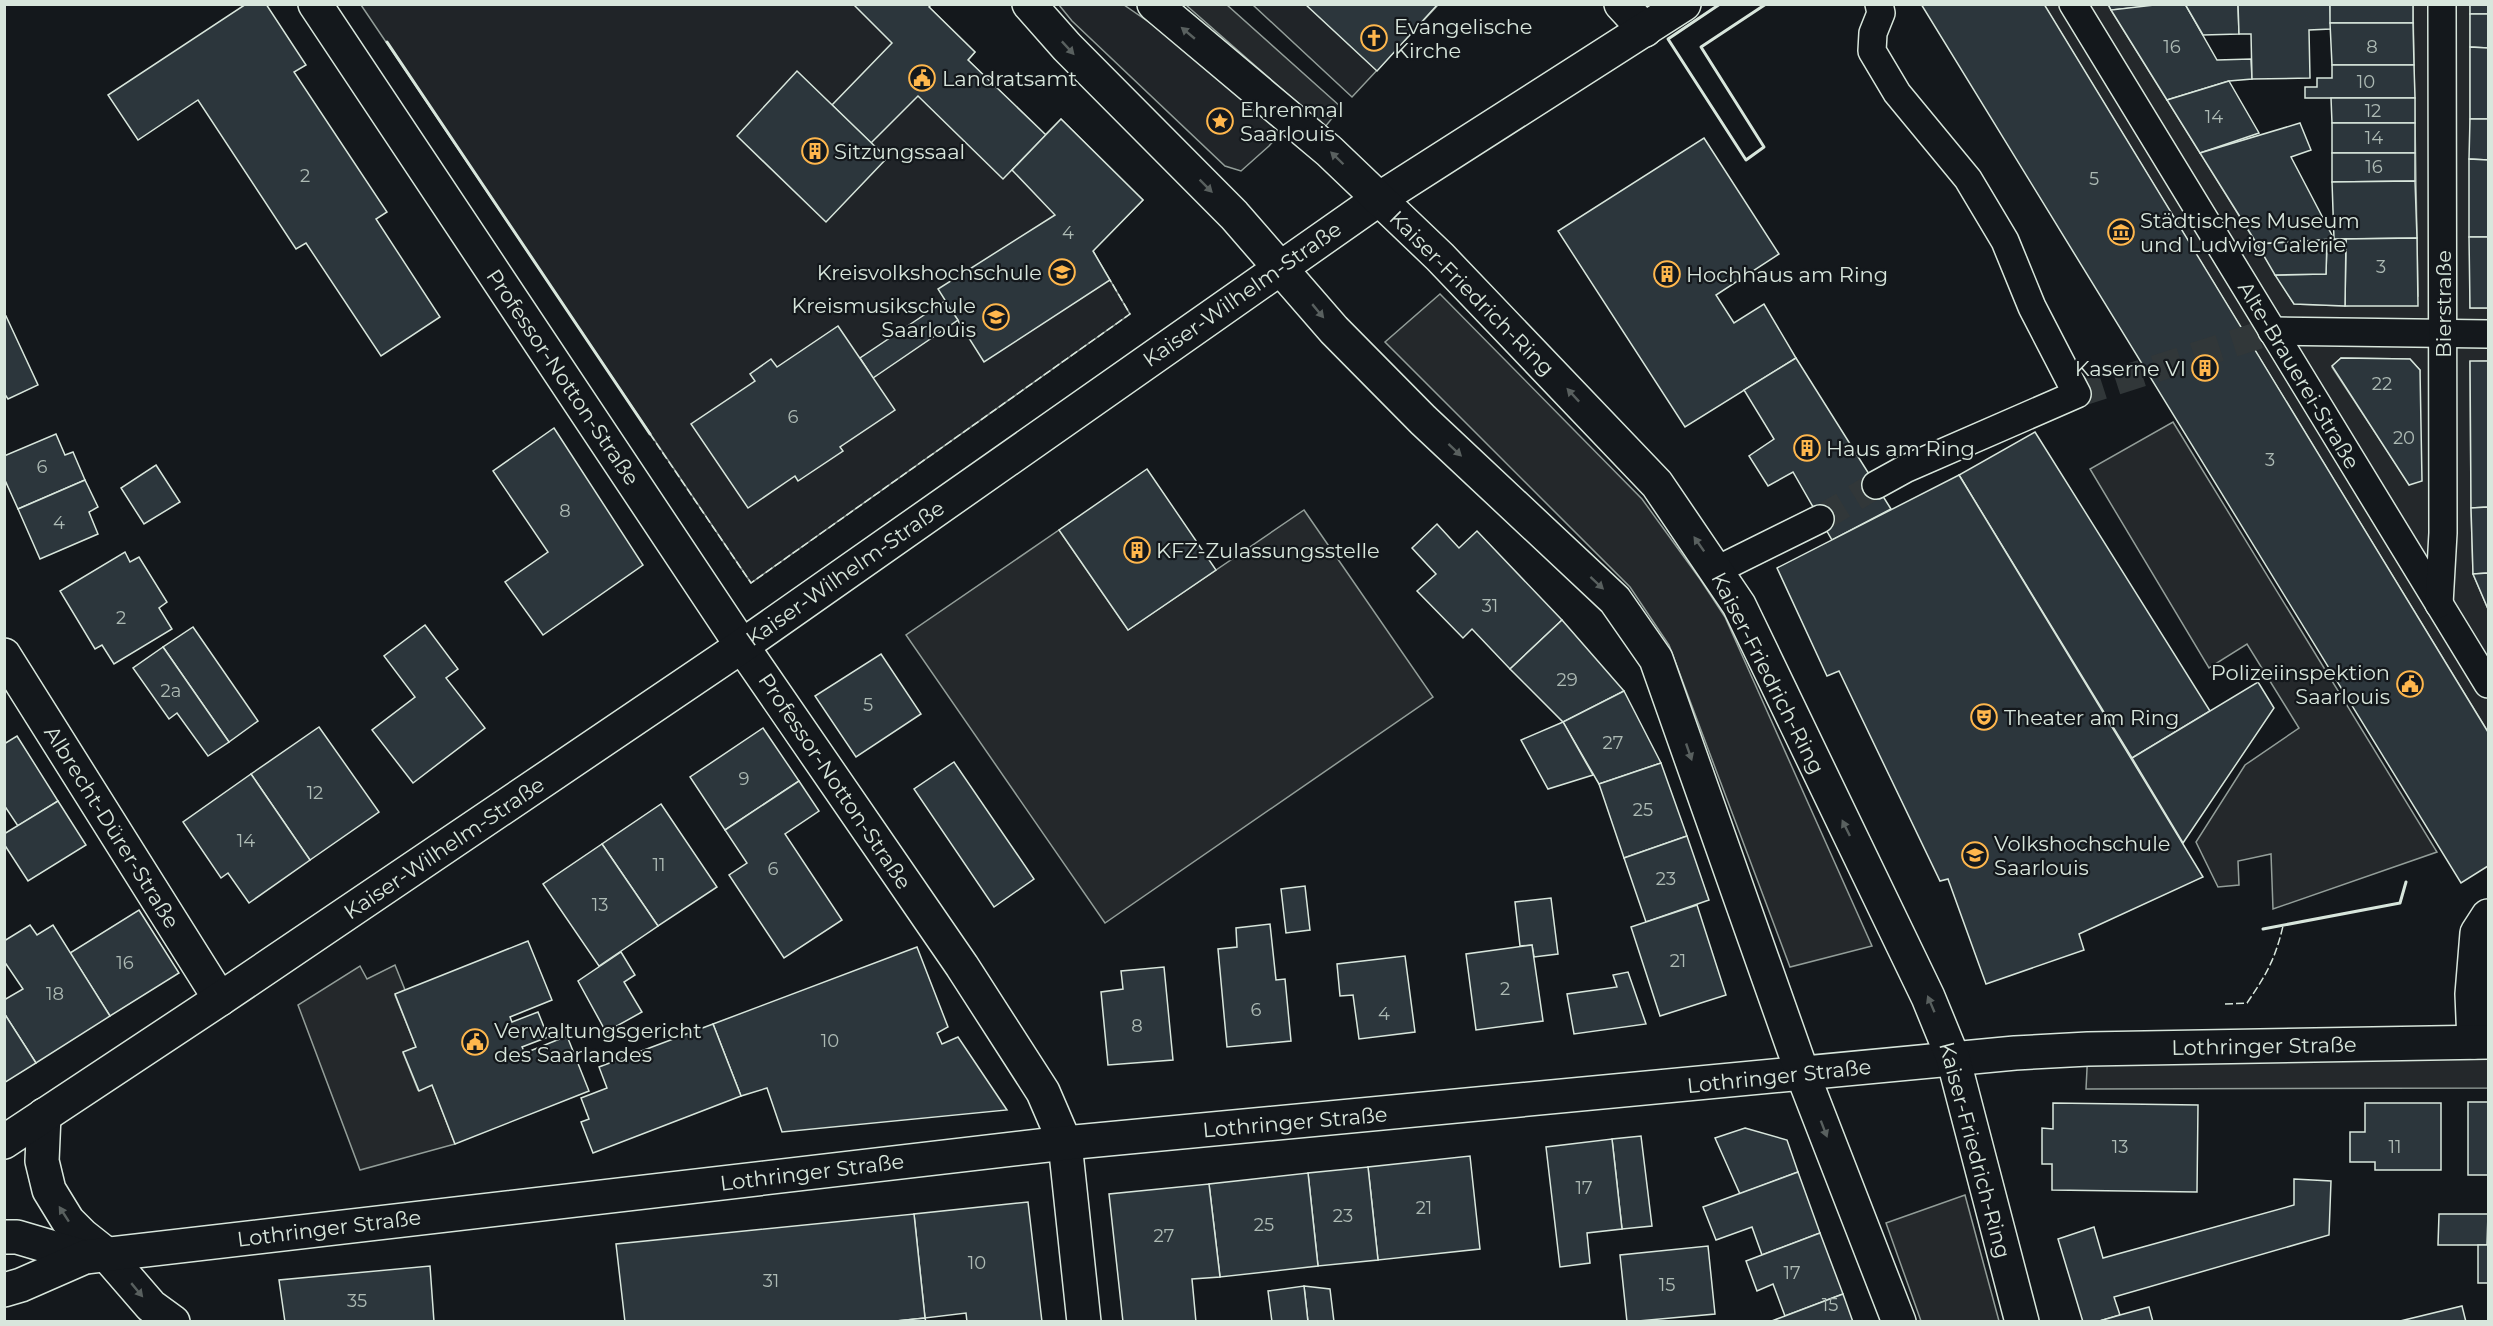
<svg xmlns="http://www.w3.org/2000/svg" width="2493" height="1326" font-family="Montserrat,sans-serif">
	<style>
		.green { fill: #202428; stroke: #939e99; stroke-width: 1.5 }
		.parking { fill: #24282b; stroke: #939e99; stroke-width: 1.5; fill-rule: evenodd }
		.building { fill: #2c363c; stroke: #d8e6dc; stroke-width: 1.5 }
		.lines { fill: none; stroke-linecap: round; stroke-linejoin: round }
		.pedestrian-tunnel { stroke: #313739; stroke-width: 27; stroke-dasharray: 27 14; stroke-linecap: butt }
		.pedestrian-casing { stroke: #d8e6dc; stroke-width: 30 }
		.minor-casing { stroke: #d8e6dc; stroke-width: 36 }
		.tertiary-casing { stroke: #d8e6dc; stroke-width: 36 }
		.pedestrian { stroke: #14181c; stroke-width: 27 }
		.minor { stroke: #14181c; stroke-width: 33 }
		.tertiary { stroke: #14181c; stroke-width: 33 }
		.fence { stroke: #d8e6dc; stroke-width: 1.5; stroke-dasharray: 8 3; stroke-linecap: butt }
		.wall { stroke: #d8e6dc; stroke-width: 3 }
		.oneway { fill: #59605f }
		.labels { text-anchor: middle; dominant-baseline: central; stroke-width: 4.5; stroke-linejoin: round; paint-order: stroke }
		.number-label { font-size: 18px; fill: #adbab4 }
		.poi-label { font-size: 21px; fill: #d8e6dc; stroke: #14181c; text-anchor: start }
		.street-label { font-size: 21px; fill: #d8e6dc; stroke: #14181c }
	</style>
	<rect width="100%" height="100%" fill="#14181c"/>
	<g class="green">
		<polygon points="361,5 931,5 929,7 975,52 968,60 1045,135 1061,119 1143,200 1093,251 1130,314 751,583"/>
		<polygon points="1059,5 1124,5 1172,38 1281,132 1269,146 1241,171 1225,166 1072,21"/>
		<polygon points="1253,5 1438,5 1352,97"/>
	</g>
	<g class="parking">
		<polygon points="1186,5 1227,5 1341,107 1325,127"/>
		<path d="M2044,5H2108L2294,304L2345,306L2418,296L2413,5H2470V308H2488V361L2470,362L2471,508L2473,574L2488,609V732ZM2341,358L2410,359L2420,370L2409,484L2332,367Z"/>
		<polygon points="1440,294 1642,499 1700,579 1725,617 1872,946 1790,967 1669,645 1630,587 1385,342"/>
		<polygon points="2173,422 2437,852 2273,909 2271,854 2238,861 2239,885 2218,887 2196,842 2245,765 2299,728 2247,644 2209,668 2090,469"/>
		<polygon points="1304,510 1433,697 1105,923 906,635 1059,530 1128,630"/>
		<polygon points="395,965 405,990 395,995 416,1047 403,1053 418,1090 432,1085 455,1144 360,1170 298,1005 360,966 367,979"/>
		<polygon points="2488,1042 2488,1088 2086,1089 2088,1049"/>
		<polygon points="1965,1195 1999,1321 1921,1321 1886,1223"/>
	</g>
	<g class="building">
		<polygon points="246,4 266,4 306,65 294,72 387,212 376,219 440,317 381,356 306,243 296,249 198,100 138,140 108,95"/>
		<polygon points="853,4 931,4 929,7 975,52 968,60 1046,135 1003,179 918,96 871,143 832,105 892,43"/>
		<polygon points="1305,4 1438,4 1377,71"/>
		<polygon points="1921,4 2044,4 2488,732 2488,866 2461,883"/>
		<polygon points="2108,4 2152,4 2152,6 2111,10"/>
		<polygon points="2163,4 2185,4 2217,60 2251,59 2252,79 2229,81 2167,100 2111,10"/>
		<polygon points="2185,4 2238,4 2239,34 2203,35"/>
		<polygon points="2238,4 2330,4 2331,29 2309,30 2310,78 2252,79 2251,34 2239,34"/>
		<rect x="2330" y="4" width="83" height="19"/>
		<rect x="2470" y="4" width="18" height="10"/>
		<polygon points="2470,14 2488,14 2488,48 2470,47"/>
		<polygon points="2330,23 2413,23 2414,65 2332,65"/>
		<polygon points="2470,47 2488,48 2488,119 2470,119"/>
		<polygon points="2332,65 2414,65 2415,98 2305,98 2305,87 2317,87 2317,78 2332,78"/>
		<polygon points="797,71 887,158 826,222 737,136"/>
		<polygon points="2229,81 2259,133 2200,153 2167,100"/>
		<polygon points="2331,98 2415,98 2415,123 2332,123"/>
		<polygon points="1061,119 1143,200 1093,251 1110,280 984,362 938,289 1055,215 1012,170"/>
		<polygon points="2470,119 2488,119 2488,160 2469,159"/>
		<polygon points="2300,123 2311,150 2291,157 2334,239 2257,244 2200,153"/>
		<rect x="2332" y="123" width="83" height="30"/>
		<polygon points="1704,138 1779,254 1716,295 1734,323 1764,304 1796,358 1685,427 1558,231"/>
		<polygon points="2332,153 2415,153 2415,181 2332,182"/>
		<polygon points="2469,159 2488,160 2488,237 2469,237"/>
		<polygon points="2415,181 2417,238 2334,239 2332,182"/>
		<polygon points="2469,237 2488,237 2488,308 2470,308"/>
		<polygon points="2417,238 2418,306 2345,306 2346,239"/>
		<polygon points="2346,239 2345,306 2294,304 2275,275 2326,274 2327,240"/>
		<polygon points="2327,240 2326,274 2275,275 2257,244"/>
		<polygon points="945,301 958,320 873,378 860,358"/>
		<polygon points="6,316 38,385 8,399 4,393 4,317"/>
		<polygon points="838,326 895,410 840,447 843,451 798,481 795,476 748,508 691,424 755,381 750,374 771,359 777,367"/>
		<polygon points="1796,358 1891,509 1832,540 1793,472 1768,486 1749,456 1774,439 1744,390"/>
		<polygon points="2341,358 2410,359 2420,370 2422,481 2409,485 2332,366"/>
		<polygon points="2470,361 2488,361 2488,507 2471,508"/>
		<polygon points="554,428 643,565 543,635 505,582 548,552 493,471"/>
		<polygon points="2035,432 2210,711 2132,758 1959,475"/>
		<polygon points="56,434 65,455 73,452 85,480 18,509 4,478 4,456"/>
		<polygon points="156,465 180,502 144,524 121,488"/>
		<polygon points="1147,469 1216,570 1128,630 1059,530"/>
		<polygon points="1959,475 2203,877 2079,934 2084,950 1986,984 1948,879 1940,881 1839,671 1827,676 1777,568"/>
		<polygon points="85,480 98,507 89,512 98,534 40,559 18,509"/>
		<polygon points="2488,507 2488,573 2473,574 2471,508"/>
		<polygon points="1437,524 1459,548 1477,531 1562,620 1510,669 1472,629 1463,638 1417,591 1436,574 1412,548"/>
		<polygon points="125,552 130,562 139,557 167,602 159,608 172,629 114,664 102,645 95,649 60,591"/>
		<polygon points="2488,573 2488,609 2473,574"/>
		<polygon points="1562,620 1624,691 1563,722 1510,669"/>
		<polygon points="425,625 458,669 446,678 485,728 413,783 372,730 415,697 384,656"/>
		<polygon points="193,627 258,721 229,742 163,647"/>
		<polygon points="163,647 229,742 208,756 177,713 169,719 133,668"/>
		<polygon points="881,654 921,714 856,757 815,696"/>
		<polygon points="2258,682 2274,708 2183,843 2132,758"/>
		<polygon points="1624,691 1661,763 1599,784 1563,722"/>
		<polygon points="1563,722 1593,775 1548,789 1521,740"/>
		<polygon points="319,727 379,812 310,860 251,774"/>
		<polygon points="763,728 799,781 725,830 690,777"/>
		<polygon points="17,736 58,801 18,826 4,805 4,744"/>
		<polygon points="954,762 1034,879 994,907 914,789"/>
		<polygon points="1661,763 1687,836 1624,858 1599,784"/>
		<polygon points="251,774 310,860 249,903 228,873 221,878 183,822"/>
		<polygon points="799,781 819,811 785,834 842,920 784,958 729,875 747,863 725,830"/>
		<polygon points="58,801 86,845 28,881 4,844 4,834"/>
		<polygon points="661,804 717,887 658,926 602,844"/>
		<polygon points="1687,836 1709,900 1646,922 1624,858"/>
		<polygon points="602,844 658,926 599,966 543,884"/>
		<polygon points="1305,886 1310,930 1286,933 1281,889"/>
		<polygon points="1551,898 1558,954 1534,957 1532,945 1520,946 1515,902"/>
		<polygon points="1697,905 1726,995 1660,1016 1631,927"/>
		<polygon points="139,910 179,973 110,1016 70,953"/>
		<polygon points="1270,924 1276,980 1285,979 1291,1041 1227,1047 1218,949 1237,947 1236,928"/>
		<polygon points="30,925 37,935 53,925 110,1016 36,1063 4,1013 4,1000 23,989 4,961 4,941"/>
		<polygon points="528,941 552,1000 510,1017 512,1022 538,1012 548,1037 522,1047 525,1053 567,1036 589,1091 455,1144 432,1085 419,1091 403,1052 416,1047 395,994"/>
		<polygon points="1532,945 1543,1021 1476,1030 1466,954"/>
		<polygon points="917,947 948,1027 937,1033 942,1044 958,1037 1007,1110 782,1132 767,1088 741,1096 713,1024"/>
		<polygon points="621,952 635,975 624,982 642,1012 606,1032 578,981"/>
		<polygon points="1405,956 1415,1032 1359,1039 1353,995 1340,996 1337,964"/>
		<polygon points="1164,967 1173,1060 1108,1065 1101,992 1123,989 1121,971"/>
		<polygon points="1628,972 1646,1024 1574,1034 1567,994 1617,987 1613,975"/>
		<polygon points="4,1013 36,1063 4,1083"/>
		<polygon points="713,1024 741,1096 593,1153 581,1122 589,1119 581,1098 607,1088 599,1067"/>
		<rect x="2468" y="1102" width="20" height="73"/>
		<polygon points="2053,1103 2198,1105 2197,1192 2052,1190 2052,1164 2042,1164 2042,1128 2053,1129"/>
		<polygon points="2365,1103 2441,1103 2441,1170 2375,1170 2375,1162 2350,1162 2350,1132 2365,1132"/>
		<polygon points="1745,1128 1787,1140 1798,1172 1740,1194 1715,1138"/>
		<polygon points="1641,1136 1652,1226 1622,1229 1612,1139"/>
		<polygon points="1612,1139 1622,1229 1587,1233 1590,1263 1560,1267 1546,1147"/>
		<polygon points="1470,1156 1480,1249 1378,1260 1368,1167"/>
		<polygon points="1368,1167 1378,1260 1318,1266 1308,1173"/>
		<polygon points="1798,1172 1820,1233 1762,1255 1752,1227 1716,1240 1703,1207"/>
		<polygon points="1308,1173 1318,1266 1220,1277 1209,1184"/>
		<polygon points="2294,1179 2331,1181 2329,1235 2114,1297 2120,1315 2096,1322 2083,1322 2058,1239 2094,1227 2103,1258 2294,1205"/>
		<polygon points="1209,1184 1220,1277 1192,1279 1196,1322 1123,1322 1109,1194"/>
		<polygon points="1028,1202 1042,1322 967,1322 966,1313 925,1318 914,1214"/>
		<polygon points="914,1214 925,1318 886,1322 625,1322 616,1244"/>
		<polygon points="2439,1214 2488,1214 2487,1245 2438,1245"/>
		<polygon points="1820,1233 1843,1294 1785,1316 1773,1284 1757,1291 1746,1261"/>
		<rect x="2478" y="1245" width="10" height="38"/>
		<polygon points="1708,1246 1715,1314 1627,1322 1620,1255"/>
		<polygon points="430,1266 434,1322 285,1322 279,1280"/>
		<polygon points="1304,1286 1330,1289 1334,1322 1308,1322"/>
		<polygon points="1304,1286 1308,1322 1272,1322 1268,1291"/>
		<polygon points="1843,1294 1853,1322 1769,1322 1785,1316"/>
		<polygon points="2462,1306 2466,1322 2396,1322"/>
		<polygon points="2149,1307 2153,1322 2096,1322 2120,1315"/>
		<polygon points="925,1318 926,1322 886,1322"/>
	</g>
	<g class="lines">
		<g class="pedestrian-tunnel">
			<polyline points="2077,394 2272,331"/>
			<polyline points="1820,519 1876,485"/>
		</g>
		<g class="pedestrian-casing">
			<g id="pedestrian">
				<polyline points="2073,4 2488,684"/>
				<polyline points="2272,331 2488,334"/>
				<polyline points="1876,485 1905,469 2077,394 2032,307 2005,241 1968,179 1897,93 1872,51 1873,33 1881,13 1879,4"/>
				<polyline points="1717,570 1820,519"/>
				<polyline points="2439,604 2443,533 2442,4"/>
			</g>
		</g>
		<g class="minor-casing">
			<g id="minor">
				<polyline points="315,4 742,646 962,966 1043,1092 1065,1143 1084,1322"/>
				<polyline points="1621,4 1645,30"/>
				<polyline points="4,655 220,999"/>
				<polyline points="2474,1042 2472,994 2477,933 2488,916"/>
				<polyline points="44,1115 42,1161 49,1190 68,1221 82,1235 106,1254 151,1306 173,1322"/>
				<polyline points="4,1142 220,999 742,646 1379,199 1684,4"/>
				<polyline points="4,1237 17,1237 85,1257"/>
				<polyline points="4,1290 21,1285 85,1257 1065,1143 2015,1053 2088,1049 2488,1042"/>
			</g>
		</g>
		<g class="tertiary-casing">
			<g id="tertiary">
				<polyline points="1029,4 1067,47 1234,215 1334,330 1423,420 1615,600 1656,659 1803,1075 1899,1322"/>
				<polyline points="1154,4 1329,151 1440,257 1657,484 1739,605 1928,997 1953,1058 2022,1322"/>
			</g>
		</g>
		<use href="#pedestrian" class="pedestrian"/>
		<use href="#minor" class="minor"/>
		<use href="#tertiary" class="tertiary"/>
		<g class="fence">
			<polyline points="650,434 751,583 1130,314 1110,280"/>
			<path d="M2225,1004L2247,1003C2266,975 2275,960 2283,926"/>
		</g>
		<g class="wall">
			<polyline points="1720,4 1668,39 1746,160 1764,147 1701,47 1766,4"/>
			<polyline points="387,42 650,434"/>
			<polyline points="2263,929 2400,903 2406,882"/>
		</g>
	</g>
	<defs><path id="oneway-solid" d="M-6-.8H1V-3.2L6.5 0L1 3.2V.8H-6Z" transform="scale(1.5)"/></defs>
	<g class="oneway">
		<use href="#oneway-solid" transform="translate(1188 33) rotate(-140)"/>
		<use href="#oneway-solid" transform="translate(1068 48) rotate(47)"/>
		<use href="#oneway-solid" transform="translate(1337 158) rotate(-136)"/>
		<use href="#oneway-solid" transform="translate(1206 186) rotate(45)"/>
		<use href="#oneway-solid" transform="translate(1318 311) rotate(50)"/>
		<use href="#oneway-solid" transform="translate(1573 395) rotate(-133)"/>
		<use href="#oneway-solid" transform="translate(1455 450) rotate(43)"/>
		<use href="#oneway-solid" transform="translate(1699 544) rotate(-125)"/>
		<use href="#oneway-solid" transform="translate(1597 583) rotate(43)"/>
		<use href="#oneway-solid" transform="translate(1689 752) rotate(71)"/>
		<use href="#oneway-solid" transform="translate(1846 828) rotate(-116)"/>
		<use href="#oneway-solid" transform="translate(1931 1004) rotate(-113)"/>
		<use href="#oneway-solid" transform="translate(1824 1129) rotate(69)"/>
		<use href="#oneway-solid" transform="translate(64 1214) rotate(-123)"/>
		<use href="#oneway-solid" transform="translate(137 1290) rotate(50)"/>
	</g>
	<defs>
		<g id="church-ring" transform="scale(1.35)"><circle r="9.5" fill="#14181c" stroke="#ffb74d" stroke-width="1.5"/><path d="M-1.2-6h2.4v3.5h3.3v2.4h-3.3V6h-2.4V-.1h-3.3v-2.4h3.3Z" fill="#ffb74d"/></g>
		<g id="civic-ring" transform="scale(1.35)"><circle r="9.5" fill="#14181c" stroke="#ffb74d" stroke-width="1.5"/><path d="M-.6-6.5H3V-4.5H.6V-3L4-1V1h2V6H-6V1h2V-1L-.6-3ZM-1.2 2.5V6h2.4V2.5Z" fill="#ffb74d"/></g>
		<g id="sight-ring" transform="scale(1.35)"><circle r="9.5" fill="#14181c" stroke="#ffb74d" stroke-width="1.5"/><path d="M0-6L1.8-2.2L6-1.7L2.9 1.2L3.7 5.4L0 3.3L-3.7 5.4L-2.9 1.2L-6-1.7L-1.8-2.2Z" fill="#ffb74d"/></g>
		<g id="building-ring" transform="scale(1.35)"><circle r="9.5" fill="#14181c" stroke="#ffb74d" stroke-width="1.5"/><path d="M-4-6H4V6H1V3H-1V6H-4ZM-2.5-4.3h1.7v1.8h-1.7ZM.8-4.3h1.7v1.8H.8ZM-2.5-1h1.7V.8h-1.7ZM.8-1h1.7V.8H.8Z" fill="#ffb74d"/></g>
		<g id="museum-ring" transform="scale(1.35)"><circle r="9.5" fill="#14181c" stroke="#ffb74d" stroke-width="1.5"/><path d="M0-6L6-3V-2H-6V-3ZM-5-1h2V3h-2ZM-1-1h2V3h-2ZM3-1h2V3H3ZM-6 4H6V6H-6Z" fill="#ffb74d"/></g>
		<g id="school-ring" transform="scale(1.35)"><circle r="9.5" fill="#14181c" stroke="#ffb74d" stroke-width="1.5"/><path d="M0-5L7-2L0 1L-7-2ZM-4 1L0 2.5L4 1V4Q0 6-4 4Z" fill="#ffb74d"/></g>
		<g id="theatre-ring" transform="scale(1.35)"><circle r="9.5" fill="#14181c" stroke="#ffb74d" stroke-width="1.5"/><path d="M-5-5.5Q0-4 5-5.5V0Q5 5 0 6Q-5 5-5 0ZM-3.3-2.5H-1v1.5H-3.3ZM1-2.5H3.3v1.5H1ZM-2.8 1Q0 5.5 2.8 1Z" fill="#ffb74d"/></g>
		<g id="university-ring" transform="scale(1.35)"><circle r="9.5" fill="#14181c" stroke="#ffb74d" stroke-width="1.5"/><path d="M0-5L7-2L0 1L-7-2ZM-4 1L0 2.5L4 1V4Q0 6-4 4Z" fill="#ffb74d"/></g>
	</defs>
	<g fill-rule="evenodd">
		<use href="#church-ring" x="1374" y="38"/>
		<use href="#civic-ring" x="922" y="78"/>
		<use href="#sight-ring" x="1220" y="121"/>
		<use href="#building-ring" x="815" y="151"/>
		<use href="#museum-ring" x="2121" y="232"/>
		<use href="#school-ring" x="1062" y="272"/>
		<use href="#building-ring" x="1667" y="274"/>
		<use href="#school-ring" x="996" y="317"/>
		<use href="#building-ring" x="2205" y="368"/>
		<use href="#building-ring" x="1807" y="448"/>
		<use href="#building-ring" x="1137" y="550"/>
		<use href="#civic-ring" x="2410" y="684"/>
		<use href="#theatre-ring" x="1984" y="717"/>
		<use href="#university-ring" x="1975" y="855"/>
		<use href="#civic-ring" x="475" y="1042"/>
	</g>
	<g class="labels">
		<g class="number-label">
			<text x="2172" y="47">16</text>
			<text x="2372" y="47">8</text>
			<text x="2366" y="82">10</text>
			<text x="2373" y="111">12</text>
			<text x="2214" y="117">14</text>
			<text x="2374" y="138">14</text>
			<text x="2374" y="167">16</text>
			<text x="305" y="176">2</text>
			<text x="2094" y="179">5</text>
			<text x="1068" y="233">4</text>
			<text x="2381" y="267">3</text>
			<text x="2382" y="384">22</text>
			<text x="793" y="417">6</text>
			<text x="2404" y="438">20</text>
			<text x="2270" y="460">3</text>
			<text x="42" y="467">6</text>
			<text x="565" y="511">8</text>
			<text x="59" y="523">4</text>
			<text x="1490" y="606">31</text>
			<text x="121" y="618">2</text>
			<text x="1567" y="680">29</text>
			<text x="171" y="691">2a</text>
			<text x="868" y="705">5</text>
			<text x="1613" y="743">27</text>
			<text x="744" y="779">9</text>
			<text x="315" y="793">12</text>
			<text x="1643" y="810">25</text>
			<text x="246" y="841">14</text>
			<text x="659" y="865">11</text>
			<text x="773" y="869">6</text>
			<text x="1666" y="879">23</text>
			<text x="600" y="905">13</text>
			<text x="1678" y="961">21</text>
			<text x="125" y="963">16</text>
			<text x="1505" y="989">2</text>
			<text x="55" y="994">18</text>
			<text x="1256" y="1010">6</text>
			<text x="1384" y="1014">4</text>
			<text x="1137" y="1026">8</text>
			<text x="830" y="1041">10</text>
			<text x="2120" y="1147">13</text>
			<text x="2395" y="1147">11</text>
			<text x="1584" y="1188">17</text>
			<text x="1424" y="1208">21</text>
			<text x="1343" y="1216">23</text>
			<text x="1264" y="1225">25</text>
			<text x="1164" y="1236">27</text>
			<text x="977" y="1263">10</text>
			<text x="1792" y="1273">17</text>
			<text x="771" y="1281">31</text>
			<text x="1667" y="1285">15</text>
			<text x="357" y="1301">35</text>
			<text x="1830" y="1305">15</text>
		</g>
		<g class="poi-label">
			<text x="1394" y="26">Evangelische<tspan x="1394" dy="24">Kirche</tspan></text>
			<text x="942" y="78">Landratsamt</text>
			<text x="1240" y="109">Ehrenmal<tspan x="1240" dy="24">Saarlouis</tspan></text>
			<text x="834" y="151">Sitzungssaal</text>
			<text x="2140" y="220">Städtisches Museum<tspan x="2140" dy="24">und Ludwig Galerie</tspan></text>
			<text x="1042" y="272" text-anchor="end">Kreisvolkshochschule</text>
			<text x="1686" y="274">Hochhaus am Ring</text>
			<text x="976" y="305" text-anchor="end">Kreismusikschule<tspan x="976" dy="24">Saarlouis</tspan></text>
			<text x="2186" y="368" text-anchor="end">Kaserne VI</text>
			<text x="1826" y="448">Haus am Ring</text>
			<text x="1156" y="550">KFZ-Zulassungsstelle</text>
			<text x="2390" y="672" text-anchor="end">Polizeiinspektion<tspan x="2390" dy="24">Saarlouis</tspan></text>
			<text x="2004" y="717">Theater am Ring</text>
			<text x="1994" y="843">Volkshochschule<tspan x="1994" dy="24">Saarlouis</tspan></text>
			<text x="494" y="1030">Verwaltungsgericht<tspan x="494" dy="24">des Saarlandes</tspan></text>
		</g>
		<g class="street-label">
			<text transform="translate(1472 293) rotate(45)">Kaiser-Friedrich-Ring</text>
			<text transform="translate(1242 294) rotate(-35)">Kaiser-Wilhelm-Straße</text>
			<text transform="translate(2443 304) rotate(-90)">Bierstraße</text>
			<text transform="translate(2299 375) rotate(59)">Alte-Brauerei-Straße</text>
			<text transform="translate(563 377) rotate(56)">Professor-Notton-Straße</text>
			<text transform="translate(845 573) rotate(-35)">Kaiser-Wilhelm-Straße</text>
			<text transform="translate(1768 673) rotate(63)">Kaiser-Friedrich-Ring</text>
			<text transform="translate(835 781) rotate(56)">Professor-Notton-Straße</text>
			<text transform="translate(112 827) rotate(58)">Albrecht-Dürer-Straße</text>
			<text transform="translate(444 848) rotate(-34)">Kaiser-Wilhelm-Straße</text>
			<text transform="translate(2264 1046) rotate(-1)">Lothringer Straße</text>
			<text transform="translate(1779 1076) rotate(-6)">Lothringer Straße</text>
			<text transform="translate(1295 1122) rotate(-5)">Lothringer Straße</text>
			<text transform="translate(1975 1150) rotate(75)">Kaiser-Friedrich-Ring</text>
			<text transform="translate(812 1172) rotate(-7)">Lothringer Straße</text>
			<text transform="translate(329 1228) rotate(-7)">Lothringer Straße</text>
		</g>
	</g>
	<rect width="2493" height="1326" fill="none" stroke="#d8e6dc" stroke-width="12"/>
</svg>
